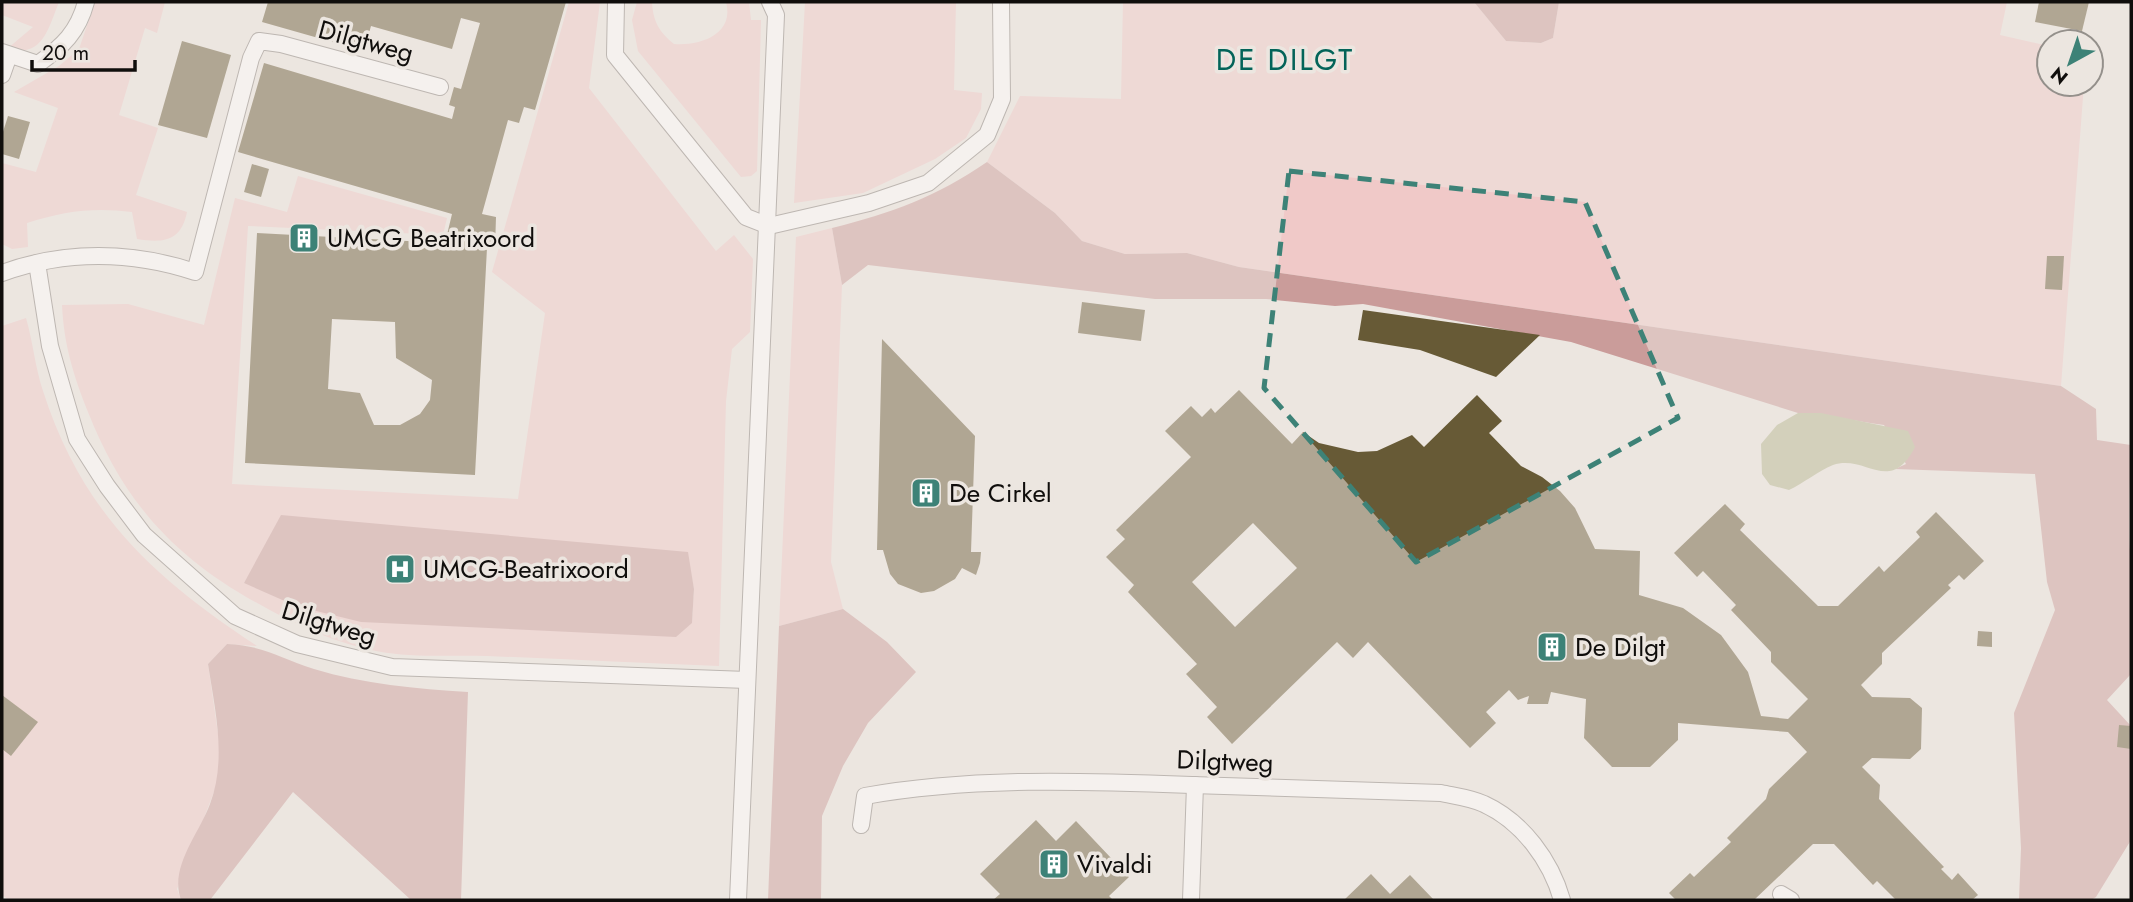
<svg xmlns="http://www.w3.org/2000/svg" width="2133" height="902" font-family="Jost,sans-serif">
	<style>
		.green { fill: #f0c9c8; fill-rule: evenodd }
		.forest { fill: #ca9c9a }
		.water { fill: #b3b78f }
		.building { fill: #675a36; fill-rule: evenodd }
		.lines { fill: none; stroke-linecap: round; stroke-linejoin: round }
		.service-casing { stroke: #847f7a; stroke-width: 18 }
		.service { stroke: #fff; stroke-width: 16 }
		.marked { fill: none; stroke: #3d8277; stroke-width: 5; stroke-dasharray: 14 9; stroke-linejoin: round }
		.labels { text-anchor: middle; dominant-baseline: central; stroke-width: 7; stroke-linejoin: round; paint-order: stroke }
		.street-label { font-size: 26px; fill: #100e0c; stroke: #ece6e0 }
		.poi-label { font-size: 26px; fill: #100e0c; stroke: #ece6e0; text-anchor: start }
		.quarter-label { font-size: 30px; letter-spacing: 2px; fill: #036459; stroke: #ece6e0 }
	</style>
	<rect width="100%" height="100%" fill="#ece6e0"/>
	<g class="green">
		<path d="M2,2H59C48,29 43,58 7,49L33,27L2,15Z"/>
		<path d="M95,2H165L157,33L145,28L119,115L158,128L136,195L187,212C181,242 163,243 137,239L132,212C95,207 63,211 27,223L28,247L12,249L2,244V163L36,172L58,108L14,92L59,66L79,49Z"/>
		<path d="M569,2H600L589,88L716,251L734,235L753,259L750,332L732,349L726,401L719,666C642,663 564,659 487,656C450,655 412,658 376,651C337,643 303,628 268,609C179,562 125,506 88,412C73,374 64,345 62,305L128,304L204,325L235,198L287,212L298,176L447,218L443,235L248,226L232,484L518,499L545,313L492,272ZM687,552L694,589L692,623L244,583L258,561Z"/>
		<path d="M637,2H652C653,21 659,32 674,44C699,46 735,35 726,2H749L751,20H761L757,171L751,176L741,177L638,51L632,20Z"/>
		<polygon points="805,2 956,2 954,90 982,93 981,109 966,138 935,159 863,193 794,203"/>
		<polygon points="1123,2 1474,2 1506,41 1541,43 1553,38 1559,2 2007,2 2000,35 2049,46 2049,84 2084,84 2061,386 1239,267 1187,253 1125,254 1082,241 1055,213 987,162 1020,96 1121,99"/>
		<polygon points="832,228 842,285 831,562 843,609 779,626 796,237"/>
		<path d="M26,318C33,342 35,367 43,391C82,513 154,578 257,646L227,644L208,664L220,748L218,781L177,889L181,900H9L2,895V326Z"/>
	</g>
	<g class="forest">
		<polygon points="1474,2 1559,2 1553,38 1541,43 1506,41"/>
		<path d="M987,162L1055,213L1082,241L1125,254L1187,253L1239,267L2061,386L2096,409L2097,440L2131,445C2131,462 2127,547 2131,554V674L2107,700L2131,726V840L2096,897L2091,900H2019L2021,848L2014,713L2055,610L2047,582L2035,474L1895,469L1906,464L1884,425C1855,422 1827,413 1798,413L1571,342L1363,304L1335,306L1266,299H1155L868,265L842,285L832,228C892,213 936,197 987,162Z"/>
		<polygon points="281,515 688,552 694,589 692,623 676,637 361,622 296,606 244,583"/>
		<polygon points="843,609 887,642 916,672 868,723 843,766 822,816 821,900 768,900 779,626"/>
		<path d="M227,644C266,646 279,658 314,669C363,684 417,689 468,692L461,900H411L293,792L210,900H181C169,867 199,834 210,804C227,759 215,710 208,664Z"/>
	</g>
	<path class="water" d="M1798,413H1821L1908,431L1915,447C1890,496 1866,454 1833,465C1818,471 1804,483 1789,490L1770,485L1762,474L1761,444L1777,425Z"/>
	<g class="building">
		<path d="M268,2H566L535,110L524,107L519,123L508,120L482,214L496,217L495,248H487L475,475L245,463L257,233L445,243L452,214L238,152L264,63L452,119L455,107L449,105L454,87L461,89L480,23L461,18L452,49L371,26L364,51L262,22ZM332,319L395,322L396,358L432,380L430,400L420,414L400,425H374L360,393L328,389Z"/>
		<polygon points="2039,2 2089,2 2082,31 2035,22"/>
		<polygon points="182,41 231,55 207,138 158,125"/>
		<polygon points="8,116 30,122 19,159 2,154 2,135"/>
		<polygon points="252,164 269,169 261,197 244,192"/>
		<polygon points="2047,256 2064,256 2062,290 2045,289"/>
		<polygon points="1082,302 1145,310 1141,341 1078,333"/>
		<polygon points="1363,310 1540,335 1496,377 1420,350 1358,340"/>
		<polygon points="882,339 975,436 971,552 981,552 980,563 976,575 962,568 955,579 934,591 921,593 898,584 890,574 883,550 877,550"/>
		<path d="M1239,390L1292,444L1303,432L1319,443L1358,452L1377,451L1412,435L1424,447L1477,395L1502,421L1489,433L1521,466L1542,477L1560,491L1575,508L1595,549L1640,551L1639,595L1683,608L1721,635L1748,672L1761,716L1788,719L1808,699L1771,662V652L1731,610L1736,605L1703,571L1697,577L1674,553L1725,504L1745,524L1740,530L1818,606H1838L1879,566L1884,572L1920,537L1916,532L1936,512L1984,561L1964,580L1959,575L1948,585L1951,588L1882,653V664L1861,685L1872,697L1910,698L1922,708L1921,749L1910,759L1872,758L1862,767L1880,785L1879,799L1944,867L1941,869L1952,880L1958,873L1978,895L1972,900H1896L1877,881L1873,885L1834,844H1813L1754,900H1676L1669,893L1690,873L1694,877L1731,842L1727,838L1766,799L1769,789L1807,752L1788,732L1678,723V740L1650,767H1612L1584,738L1586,699L1551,692L1548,704H1527L1529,696L1518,700L1509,690L1486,712L1496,723L1470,748L1368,642L1353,658L1337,642L1232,744L1207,717L1217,707L1186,674L1197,664L1128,592L1134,585L1106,557L1125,539L1116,530L1191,457L1165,431L1191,406L1202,417L1211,408L1215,413ZM1253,523L1297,568L1235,627L1192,582Z"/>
		<polygon points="1978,631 1992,632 1992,647 1977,646"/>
		<polygon points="2,695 38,722 11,756 2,749"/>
		<polygon points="2119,725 2131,726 2131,749 2117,747"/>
		<polygon points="1036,820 1056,841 1076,821 1129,877 1109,896 1113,900 993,900 1000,894 980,874"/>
		<polygon points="1371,874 1390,894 1410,875 1434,900 1344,900"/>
	</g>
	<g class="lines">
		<g class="service-casing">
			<g id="service">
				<polyline points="616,2 615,55 746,217 769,226 869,203 928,183 987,135 1002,99 1001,2"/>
				<path d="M2,52L38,64C63,46 78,32 86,2"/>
				<polyline points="2,75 9,55"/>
				<polyline points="37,263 50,346 77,439 107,486 144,535 235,616 297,644 392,667 747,680"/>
				<path d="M2,273C65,250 132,251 195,272L251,58L259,41L281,44L440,87"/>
				<path d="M861,825L865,796C972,777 1084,781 1192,785C1275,788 1358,790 1441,793C1455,796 1472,798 1484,804C1523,822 1551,861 1562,900"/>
				<polyline points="1781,894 1791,900"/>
				<path d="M738,900C749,605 765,310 776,15L770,2"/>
				<polyline points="1191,900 1195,785"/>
			</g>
		</g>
		<use href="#service" class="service"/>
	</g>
	<path d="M0 0H2133V902H0ZM1289,171L1585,202L1678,418L1416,562L1264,388Z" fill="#ece6e0" fill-opacity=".55" fill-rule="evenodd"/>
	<path class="marked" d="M1289,171L1585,202L1678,418L1416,562L1264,388Z"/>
	<defs>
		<g id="building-square" transform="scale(1.575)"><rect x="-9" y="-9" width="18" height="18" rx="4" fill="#3d8277" stroke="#ece6e0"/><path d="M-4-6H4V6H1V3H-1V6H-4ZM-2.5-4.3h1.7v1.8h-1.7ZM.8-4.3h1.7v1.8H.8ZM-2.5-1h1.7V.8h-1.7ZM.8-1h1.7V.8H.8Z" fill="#fff"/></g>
		<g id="hospital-square" transform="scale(1.575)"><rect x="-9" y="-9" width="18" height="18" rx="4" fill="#3d8277" stroke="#ece6e0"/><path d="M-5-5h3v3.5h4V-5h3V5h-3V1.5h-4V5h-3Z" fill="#fff"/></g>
	</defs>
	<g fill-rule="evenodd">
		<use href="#building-square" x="304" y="238"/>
		<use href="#building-square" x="926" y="493"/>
		<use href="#hospital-square" x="400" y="569"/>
		<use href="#building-square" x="1552" y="647"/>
		<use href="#building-square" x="1054" y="864"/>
	</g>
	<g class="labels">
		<g class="street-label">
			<text transform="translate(366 41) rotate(15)">Dilgtweg</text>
			<text transform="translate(329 623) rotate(17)">Dilgtweg</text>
			<text transform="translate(1225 761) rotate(2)">Dilgtweg</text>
		</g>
		<g class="poi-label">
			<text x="327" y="238">UMCG Beatrixoord</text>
			<text x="949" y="493">De Cirkel</text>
			<text x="423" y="569">UMCG-Beatrixoord</text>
			<text x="1575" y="647">De Dilgt</text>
			<text x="1077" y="864">Vivaldi</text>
		</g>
		<g class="quarter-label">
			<text x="1285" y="59">DE DILGT</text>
		</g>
	</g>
	<rect width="2133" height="902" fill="none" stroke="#100e0c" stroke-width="7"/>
	<g transform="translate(2070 63) rotate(220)"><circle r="33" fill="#ece6e0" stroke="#94908b" stroke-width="2"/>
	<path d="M0-5L12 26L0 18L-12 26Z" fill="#3d8277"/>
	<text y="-10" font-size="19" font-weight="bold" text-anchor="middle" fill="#100e0c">N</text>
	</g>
	<path d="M32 60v10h103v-10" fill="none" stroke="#100e0c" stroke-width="3.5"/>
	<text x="42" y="60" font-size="21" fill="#100e0c" stroke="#ece6e0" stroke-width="5" paint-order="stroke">20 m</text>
</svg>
